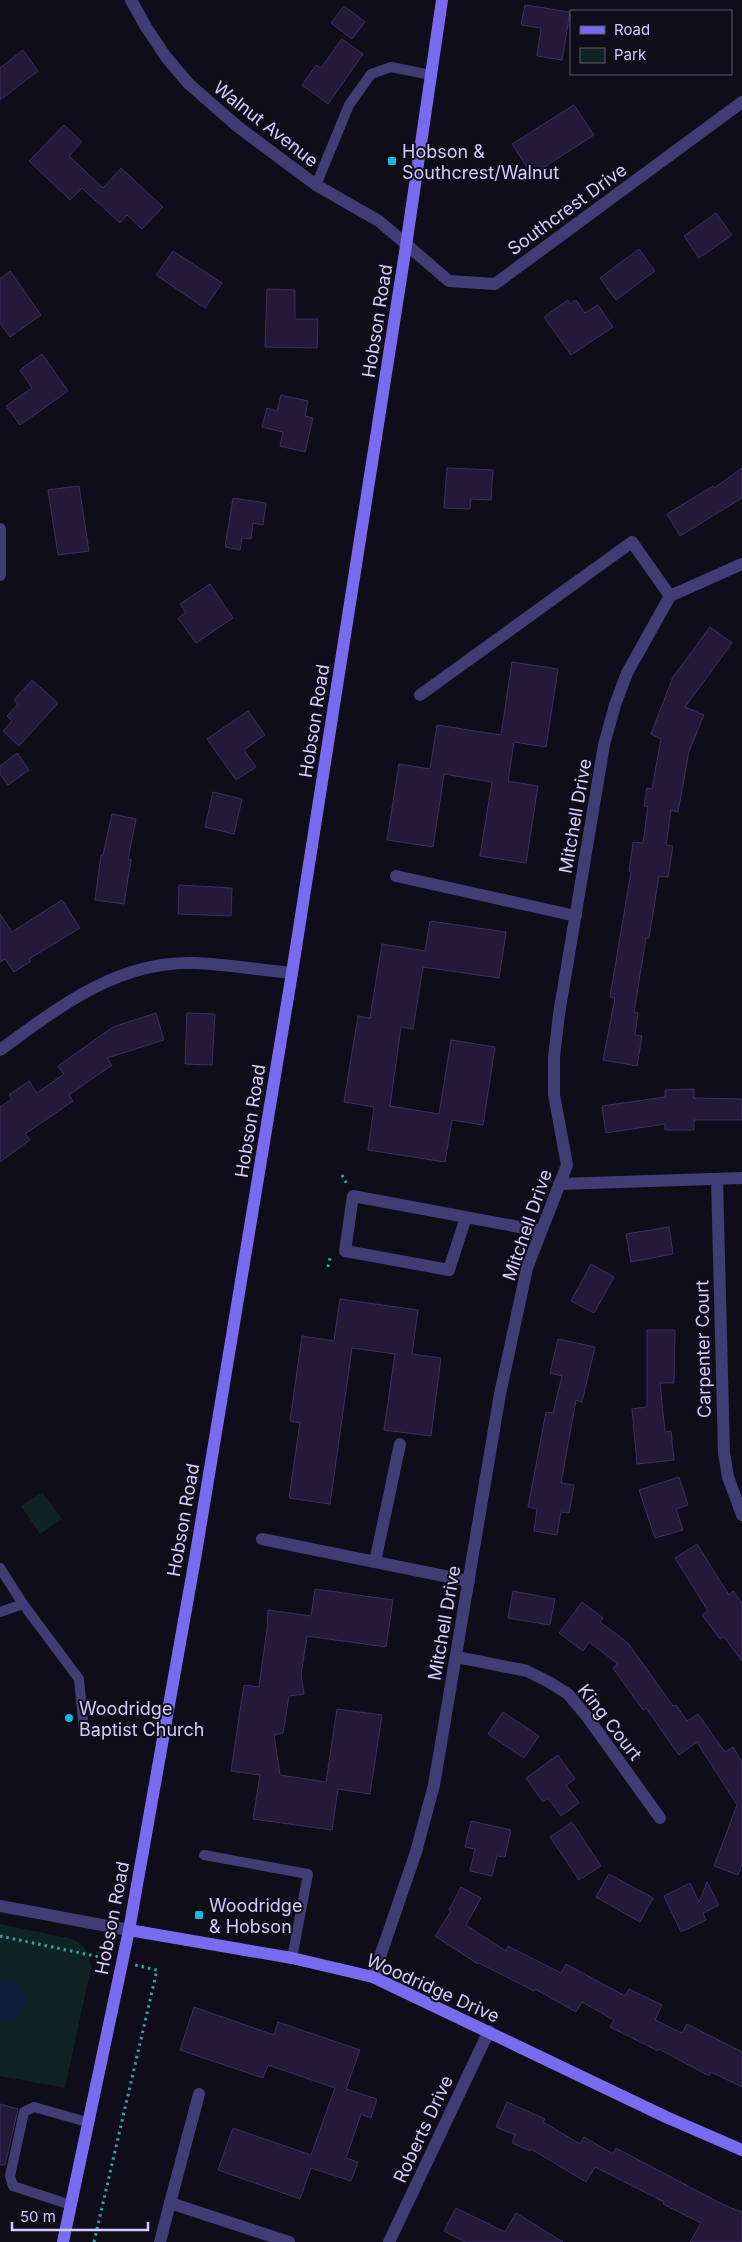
<svg xmlns="http://www.w3.org/2000/svg" width="742" height="2242" font-family="Inter,sans-serif">
	<style>
		.green { fill: #102324 }
		.water { fill: #0f1e3b }
		.building { fill: #231a39; stroke: #3d2f63 }
		.lines { fill: none; stroke-linecap: round; stroke-linejoin: round }
		.path { stroke: #38a0a1; stroke-width: 3; stroke-dasharray: 2.5 4; stroke-linecap: butt }
		.lane { stroke: #423c75; stroke-width: 10 }
		.street { stroke: #423c75; stroke-width: 12 }
		.secondary { stroke: #796bf0; stroke-width: 12 }
		.poi-dot { fill: #16b8db; stroke: #100d1a; stroke-width: 2 }
		.labels { text-anchor: middle; dominant-baseline: central; stroke-width: 4; stroke-linejoin: round; paint-order: stroke }
		.street-label { font-size: 18px; fill: #d4cbfa; stroke: #100d1a }
		.poi-label { font-size: 18px; fill: #d4cbfa; stroke: #100d1a; text-anchor: start }
	</style>
	<rect width="100%" height="100%" fill="#100d1a"/>
	<g class="green">
		<polygon points="42,1492 62,1519 40,1534 21,1506"/>
		<path d="M0,1924L72,1939C85,1945 89,1952 91,1967L65,2088L0,2076Z"/>
	</g>
	<path class="water" d="M0,1980C34,1977 34,2024 0,2022Z"/>
	<g class="building">
		<polygon points="525,5 570,12 562,60 537,56 541,28 521,25"/>
		<polygon points="344,6 365,22 352,39 331,23"/>
		<polygon points="342,39 363,54 328,104 302,85 316,65 321,68"/>
		<polygon points="23,50 38,71 0,100 0,68"/>
		<polygon points="574,105 594,135 532,175 512,144"/>
		<polygon points="64,125 82,142 69,156 103,188 121,168 163,207 142,229 127,215 120,223 82,188 70,200 29,161"/>
		<polygon points="716,213 732,235 699,258 684,236"/>
		<polygon points="639,249 655,271 616,300 600,278"/>
		<polygon points="173,251 222,283 205,308 156,275"/>
		<polygon points="10,271 41,315 10,337 0,323 0,279"/>
		<polygon points="267,289 295,290 295,319 318,319 317,348 265,347"/>
		<polygon points="568,300 571,304 576,300 585,313 598,305 613,327 571,355 544,317"/>
		<polygon points="42,354 68,391 20,425 6,406 32,388 20,370"/>
		<polygon points="281,395 308,401 305,416 313,418 305,452 280,446 283,432 262,427 267,408 277,411"/>
		<polygon points="447,468 493,470 491,500 471,499 470,509 444,508"/>
		<polygon points="742,468 742,498 680,536 667,514 713,486 714,488"/>
		<polygon points="79,486 89,551 58,555 48,490"/>
		<polygon points="233,498 266,503 263,525 253,523 251,539 242,538 240,550 225,547"/>
		<polygon points="210,584 233,618 196,643 178,618 186,613 180,604"/>
		<polygon points="710,627 732,643 685,707 704,715 689,751 678,812 671,810 666,845 673,846 668,877 659,876 649,938 646,938 634,1012 638,1013 635,1035 642,1036 637,1066 603,1060 615,998 610,997 631,872 629,871 633,842 643,843 648,807 644,806 647,788 652,789 661,739 651,734 673,677"/>
		<polygon points="512,662 558,669 546,747 514,742 508,781 538,786 526,863 480,856 492,782 444,774 433,847 387,840 399,764 430,769 437,725 501,735"/>
		<polygon points="32,680 58,703 19,746 3,731 12,721 7,716 18,704 14,700"/>
		<polygon points="248,711 265,735 244,750 256,767 236,780 207,739"/>
		<polygon points="17,753 29,770 8,785 0,774 0,766"/>
		<polygon points="213,792 242,799 234,834 205,827"/>
		<polygon points="112,814 136,819 128,859 131,860 124,904 95,900 101,855 103,855"/>
		<polygon points="179,885 232,888 231,916 178,914"/>
		<polygon points="62,900 80,928 29,959 31,961 14,972 5,959 0,962 0,914 12,932"/>
		<polygon points="430,921 506,932 499,978 423,967 413,1029 401,1027 390,1106 439,1114 451,1040 495,1047 483,1125 452,1120 445,1162 368,1150 374,1107 344,1102 358,1016 370,1018 382,944 425,951"/>
		<polygon points="156,1013 164,1040 107,1058 112,1065 69,1095 73,1101 25,1134 30,1140 0,1162 0,1107 12,1099 9,1095 29,1081 37,1093 64,1074 58,1066 113,1027"/>
		<polygon points="187,1013 215,1014 212,1065 185,1064"/>
		<polygon points="694,1089 694,1098 742,1099 742,1120 694,1120 694,1130 665,1130 665,1124 606,1133 602,1106 665,1097 665,1090"/>
		<polygon points="669,1227 673,1254 631,1262 626,1234"/>
		<polygon points="591,1264 614,1277 594,1313 571,1301"/>
		<polygon points="340,1299 418,1310 412,1354 441,1358 431,1436 384,1430 395,1354 352,1348 330,1504 289,1498 300,1423 290,1421 302,1336 334,1341"/>
		<polygon points="647,1330 675,1330 674,1383 660,1383 665,1432 671,1431 674,1460 637,1464 632,1409 647,1407"/>
		<polygon points="558,1339 595,1347 582,1402 576,1400 561,1483 574,1485 569,1513 561,1512 557,1535 534,1531 537,1509 528,1507 546,1412 553,1413 562,1376 550,1373"/>
		<polygon points="679,1477 688,1505 676,1509 683,1530 655,1538 639,1490"/>
		<polygon points="697,1544 729,1595 733,1591 742,1603 742,1661 724,1637 720,1639 702,1615 708,1611 675,1558"/>
		<polygon points="315,1589 393,1600 386,1647 307,1636 301,1675 304,1694 289,1696 283,1733 274,1735 280,1775 326,1782 337,1709 382,1715 370,1794 338,1789 332,1830 253,1819 260,1775 231,1771 244,1685 259,1687 267,1629 268,1610 311,1616"/>
		<polygon points="513,1591 555,1599 550,1625 508,1618"/>
		<polygon points="582,1602 603,1618 600,1622 628,1643 673,1706 676,1705 687,1721 698,1714 725,1752 733,1747 742,1762 742,1865 738,1875 714,1866 737,1805 697,1742 679,1755 646,1708 643,1710 613,1668 618,1664 589,1642 583,1651 559,1633"/>
		<polygon points="503,1712 539,1736 524,1758 488,1734"/>
		<polygon points="558,1755 575,1779 566,1785 579,1803 561,1816 548,1798 543,1802 526,1778"/>
		<polygon points="471,1821 511,1830 505,1857 497,1856 492,1876 470,1871 475,1849 465,1847"/>
		<polygon points="572,1822 601,1866 579,1880 550,1837"/>
		<polygon points="609,1874 653,1898 640,1922 596,1897"/>
		<polygon points="707,1882 719,1905 703,1913 706,1920 681,1932 664,1896 690,1883 699,1902"/>
		<polygon points="461,1887 481,1898 466,1925 506,1951 508,1946 561,1973 566,1964 625,1996 629,1989 662,2005 655,2020 682,2033 687,2024 742,2052 742,2087 711,2072 709,2076 659,2049 658,2051 610,2027 614,2020 582,2002 576,2012 535,1989 534,1991 479,1963 478,1964 435,1936 451,1911 449,1910"/>
		<polygon points="194,2007 274,2035 278,2022 360,2050 346,2089 377,2099 371,2118 361,2114 346,2158 358,2162 351,2181 311,2168 300,2199 218,2170 233,2128 311,2155 335,2088 268,2065 263,2078 180,2050"/>
		<polygon points="507,2102 545,2119 543,2122 580,2144 584,2137 613,2154 616,2148 724,2205 742,2212 742,2242 690,2242 701,2223 663,2204 664,2202 595,2167 586,2182 531,2149 530,2151 512,2143 515,2135 496,2127"/>
		<polygon points="0,2104 18,2109 5,2165 0,2165"/>
		<polygon points="456,2208 505,2232 516,2213 563,2242 465,2242 444,2231"/>
	</g>
	<g class="lines">
		<g class="path">
			<polyline points="342,1175 347,1184"/>
			<polyline points="328,1267 330,1258 332,1257"/>
			<polyline points="0,1936 109,1959"/>
			<polyline points="94,2242 157,1970 135,1965"/>
		</g>
		<g class="lane">
			<polyline points="316,185 349,105 371,74 391,67 431,75"/>
			<polyline points="0,1568 23,1604 0,1612"/>
			<polyline points="23,1604 79,1679 84,1731"/>
			<polyline points="204,1855 308,1874 292,1958"/>
			<polyline points="71,2205 13,2186 10,2176 24,2112 34,2107 87,2122"/>
		</g>
		<g class="street">
			<polyline points="131,0 146,27 166,57 189,84 237,126 316,185 379,221 449,281 495,284 742,102"/>
			<polyline points="0,529 0,575"/>
			<polyline points="420,695 632,542 670,596"/>
			<polyline points="396,876 576,916"/>
			<path d="M0,1050C59,1007 117,961 193,963C226,964 259,970 292,973"/>
			<polyline points="717,1179 724,1453 728,1477 742,1515"/>
			<polyline points="559,1184 742,1178"/>
			<polyline points="466,1217 449,1270 345,1251 353,1196 541,1231"/>
			<polyline points="262,1539 469,1581"/>
			<polyline points="375,1562 400,1444"/>
			<polyline points="457,1657 527,1671 549,1682 568,1694 588,1718 660,1818"/>
			<polyline points="0,1906 129,1930"/>
			<polyline points="373,1977 416,1852 434,1785 500,1394 527,1268 567,1165 554,1095 554,1057 559,1014 604,745 615,705 627,673 670,596 742,564"/>
			<polyline points="199,2094 170,2203 289,2242"/>
			<polyline points="160,2242 170,2203"/>
			<polyline points="389,2242 489,2031"/>
		</g>
		<g class="secondary">
			<polyline points="129,1930 292,1958 373,1977 666,2117 742,2150"/>
			<polyline points="63,2242 129,1930 196,1553 292,973 406,246 442,0"/>
		</g>
	</g>
	<g class="poi-dot">
		<rect x="387" y="156" width="10" height="10" rx="2.5"/>
		<circle cx="69" cy="1718" r="5"/>
		<rect x="194" y="1910" width="10" height="10" rx="2.5"/>
	</g>
	<g class="labels">
		<g class="street-label">
			<text transform="translate(266 124) rotate(38)">Walnut Avenue</text>
			<text transform="translate(567 209) rotate(-36)">Southcrest Drive</text>
			<text transform="translate(377 321) rotate(-81)">Hobson Road</text>
			<text transform="translate(314 721) rotate(-81)">Hobson Road</text>
			<text transform="translate(575 816) rotate(-80)">Mitchell Drive</text>
			<text transform="translate(250 1121) rotate(-81)">Hobson Road</text>
			<text transform="translate(527 1225) rotate(-71)">Mitchell Drive</text>
			<text transform="translate(703 1349) rotate(-91)">Carpenter Court</text>
			<text transform="translate(183 1520) rotate(-80)">Hobson Road</text>
			<text transform="translate(444 1623) rotate(-80)">Mitchell Drive</text>
			<text transform="translate(610 1722) rotate(52)">King Court</text>
			<text transform="translate(112 1918) rotate(-79)">Hobson Road</text>
			<text transform="translate(433 1988) rotate(24)">Woodridge Drive</text>
			<text transform="translate(423 2129) rotate(-65)">Roberts Drive</text>
		</g>
		<g class="poi-label">
			<text x="402" y="151">Hobson &amp;<tspan x="402" dy="21">Southcrest/Walnut</tspan></text>
			<text x="79" y="1708">Woodridge<tspan x="79" dy="21">Baptist Church</tspan></text>
			<text x="209" y="1905">Woodridge<tspan x="209" dy="21">&amp; Hobson</tspan></text>
		</g>
	</g>
	<rect x="570" y="10" width="162" height="65" fill="#100d1a" stroke="#5e5974"/>
	<rect x="580" y="26" width="25" height="8" fill="#796bf0" stroke="#5e5974"/>
	<text x="614" y="35" font-size="15" fill="#d4cbfa">Road</text>
	<rect x="580" y="48" width="25" height="15" fill="#102324" stroke="#5e5974"/>
	<text x="614" y="60" font-size="15" fill="#d4cbfa">Park</text>
	<path d="M12 2222v8h136v-8" fill="none" stroke="#d4cbfa" stroke-width="2.5"/>
	<text x="20" y="2222" font-size="15" fill="#d4cbfa" stroke="#100d1a" stroke-width="4" paint-order="stroke">50 m</text>
</svg>
